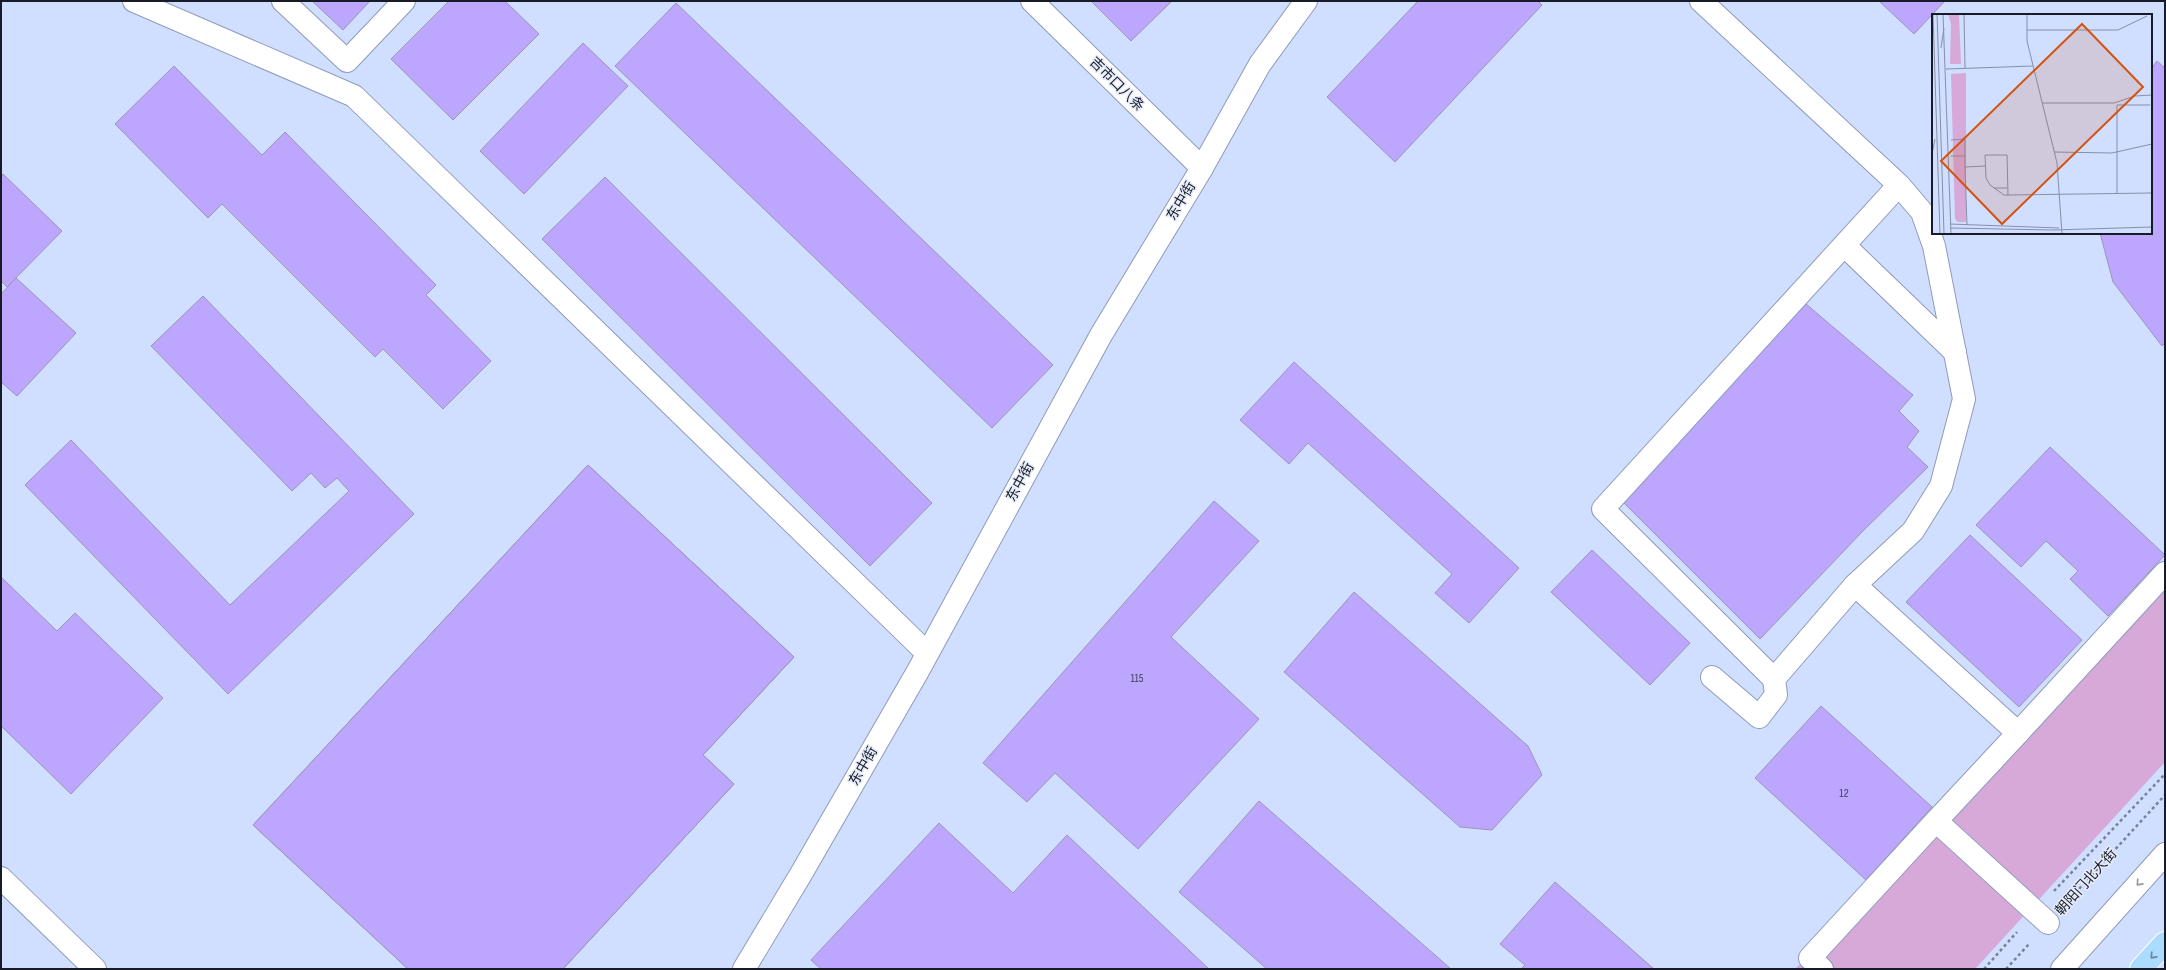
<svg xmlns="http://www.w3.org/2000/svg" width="2166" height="970" font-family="'Sofia Sans Condensed','Noto Sans SC',sans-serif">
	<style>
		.green { fill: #d6a9d9 }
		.building { fill: #bda6fe; stroke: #9d95b6 }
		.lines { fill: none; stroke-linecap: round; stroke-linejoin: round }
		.minor-casing { stroke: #8e9bba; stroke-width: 24 }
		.highway-casing { stroke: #fff; stroke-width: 24 }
		.path { stroke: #788198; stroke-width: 2.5; stroke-dasharray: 3 3; stroke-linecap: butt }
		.minor { stroke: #fff; stroke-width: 22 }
		.highway { stroke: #abdcfd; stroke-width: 22 }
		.oneway { stroke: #97989e }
		.oneway2 { stroke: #68859d }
		.labels { text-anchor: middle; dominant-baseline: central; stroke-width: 3; stroke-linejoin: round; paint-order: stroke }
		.number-label { font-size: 12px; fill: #403e5d }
		.street-label { font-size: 14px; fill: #171b27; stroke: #e6ebf9 }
		.inset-road { fill: none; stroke: #8690a9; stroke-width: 1 }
		.view { fill: #d3530f; fill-opacity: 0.15; stroke: #d3530f; stroke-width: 2 }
		.inset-edge { fill: none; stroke: #171b27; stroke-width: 2 }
	</style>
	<rect width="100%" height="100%" fill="#d0deff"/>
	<polygon class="green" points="2165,580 2165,762 1975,969 1795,969 1951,811"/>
	<g class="building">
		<polygon points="312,1 370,1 343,30"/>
		<polygon points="449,1 505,1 539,34 453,120 391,59"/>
		<polygon points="1091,1 1172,1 1131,41"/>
		<polygon points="1418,1 1538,1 1542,5 1395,162 1327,97"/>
		<polygon points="1879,1 1945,1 1914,34"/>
		<polygon points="676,3 1053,365 992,428 615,66"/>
		<polygon points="583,43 628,86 524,194 480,151"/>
		<polygon points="2157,61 2165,68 2165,343 2162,346 2113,282 2100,233 2151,233 2151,69"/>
		<polygon points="174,66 262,155 285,132 436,285 426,295 491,361 443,409 383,349 375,357 222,204 208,218 115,124"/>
		<polygon points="3,174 62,231 7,287 1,281 1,177"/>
		<polygon points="605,177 932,503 870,566 542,239"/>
		<polygon points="16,278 76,333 17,396 1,382 1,294"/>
		<polygon points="203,296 414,514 228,694 25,485 71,440 230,605 349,491 337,478 325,488 311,473 292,491 151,346"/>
		<polygon points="1806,304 1913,395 1899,411 1919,431 1907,447 1928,467 1861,533 1760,639 1618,497"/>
		<polygon points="1294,362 1519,568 1469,623 1435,593 1452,574 1308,443 1289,464 1240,420"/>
		<polygon points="2050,447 2165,555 2108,616 2070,579 2078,571 2046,541 2021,567 1976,525"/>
		<polygon points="588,465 794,657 703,755 734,784 563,969 408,969 253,825"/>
		<polygon points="588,465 794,657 703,755 734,784 563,969 408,969 253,825"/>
		<polygon points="1214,501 1259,541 1171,637 1259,719 1138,849 1055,773 1027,802 983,763"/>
		<polygon points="1970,535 2082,640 2019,707 1906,602"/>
		<polygon points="1592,550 1690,643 1650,685 1551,592"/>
		<polygon points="1,577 57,631 75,613 163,698 71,794 1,726"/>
		<polygon points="1354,592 1528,746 1542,775 1492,830 1460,827 1284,672"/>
		<polygon points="1821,706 1932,807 1866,880 1755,778"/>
		<polygon points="1259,801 1451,969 1267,969 1179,892"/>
		<polygon points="939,823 1013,893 1067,835 1209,969 821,969 811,960"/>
		<polygon points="1555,882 1654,969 1521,969 1525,965 1500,944"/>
	</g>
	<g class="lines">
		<g class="minor-casing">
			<g id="minor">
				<polyline points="134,1 354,96 927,653"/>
				<polyline points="283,1 347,61 404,1"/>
				<polyline points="1032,1 1202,168"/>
				<polyline points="1701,1 1899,185 1922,212 1934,246 1964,399 1941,486 1913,531 1855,585 1774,679 1603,509 1899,185"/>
				<polyline points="1845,246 1955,352"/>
				<polyline points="1855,585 2018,733 1936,821 2048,923"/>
				<polyline points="1712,677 1759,717 1776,695 1774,679"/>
				<polyline points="2018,733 2165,573"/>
				<polyline points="1,878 95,969"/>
				<polyline points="744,969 801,874 918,671 1101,335 1202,168 1260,64 1306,1"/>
				<polyline points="1822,969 1810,958 1936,821"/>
				<polyline points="2062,969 2165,854"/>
			</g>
		</g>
		<g class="highway-casing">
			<polyline id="highway" points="2141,969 2165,943"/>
		</g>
		<g class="path">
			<polyline points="2054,891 2165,774"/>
			<polyline points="2067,902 2165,795"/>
			<polyline points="1984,969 2017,932"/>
			<polyline points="2006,969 2030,943"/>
		</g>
		<use href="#minor" class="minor"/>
		<use href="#highway" class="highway"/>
	</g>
	<defs><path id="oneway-chevron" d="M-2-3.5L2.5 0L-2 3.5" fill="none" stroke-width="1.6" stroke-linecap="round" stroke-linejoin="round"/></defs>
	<use class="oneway" href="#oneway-chevron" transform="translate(2139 883) rotate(132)"/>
	<use class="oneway2" href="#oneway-chevron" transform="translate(2153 956) rotate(132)"/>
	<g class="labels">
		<g class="number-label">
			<text x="1137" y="678">115</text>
			<text x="1844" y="793">12</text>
		</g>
		<g class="street-label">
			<text transform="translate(1117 84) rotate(45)">吉市口八条</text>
			<text transform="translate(1181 201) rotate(-59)">东中街</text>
			<text transform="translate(1020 482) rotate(-61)">东中街</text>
			<text transform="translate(863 766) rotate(-60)">东中街</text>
			<text transform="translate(2086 882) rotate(-48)">朝阳门北大街</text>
		</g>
	</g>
	<g transform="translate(1932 14)">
		<rect width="220" height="220" fill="#d0deff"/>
		<path d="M16,0H27L29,50H18L19,10ZM34,59V208H26L23,205L19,60Z" fill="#d6a9d9"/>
		<path class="inset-road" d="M1,0L8,220M5,0L12,220M11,0L19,220M32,0L33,54M95,0V27L125,149L130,220M95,16H186L215,2M9,34L12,14M14,55L101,52M110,89H182L203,82L220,81M19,126L33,125V142M122,138L180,139L220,130M0,140L3,125M19,142H33V153L53,152M33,153L35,211M62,174H75M185,180V91H218M76,181L75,141H53L54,164L58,171L72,181H76L220,179M18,210L127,214M18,214L121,216L220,213"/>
		<path class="view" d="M150,10L211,73L70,210L9,147Z"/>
		<rect width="220" height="220" class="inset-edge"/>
	</g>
	<rect width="2166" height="970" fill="none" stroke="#171b27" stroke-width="4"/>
</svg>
